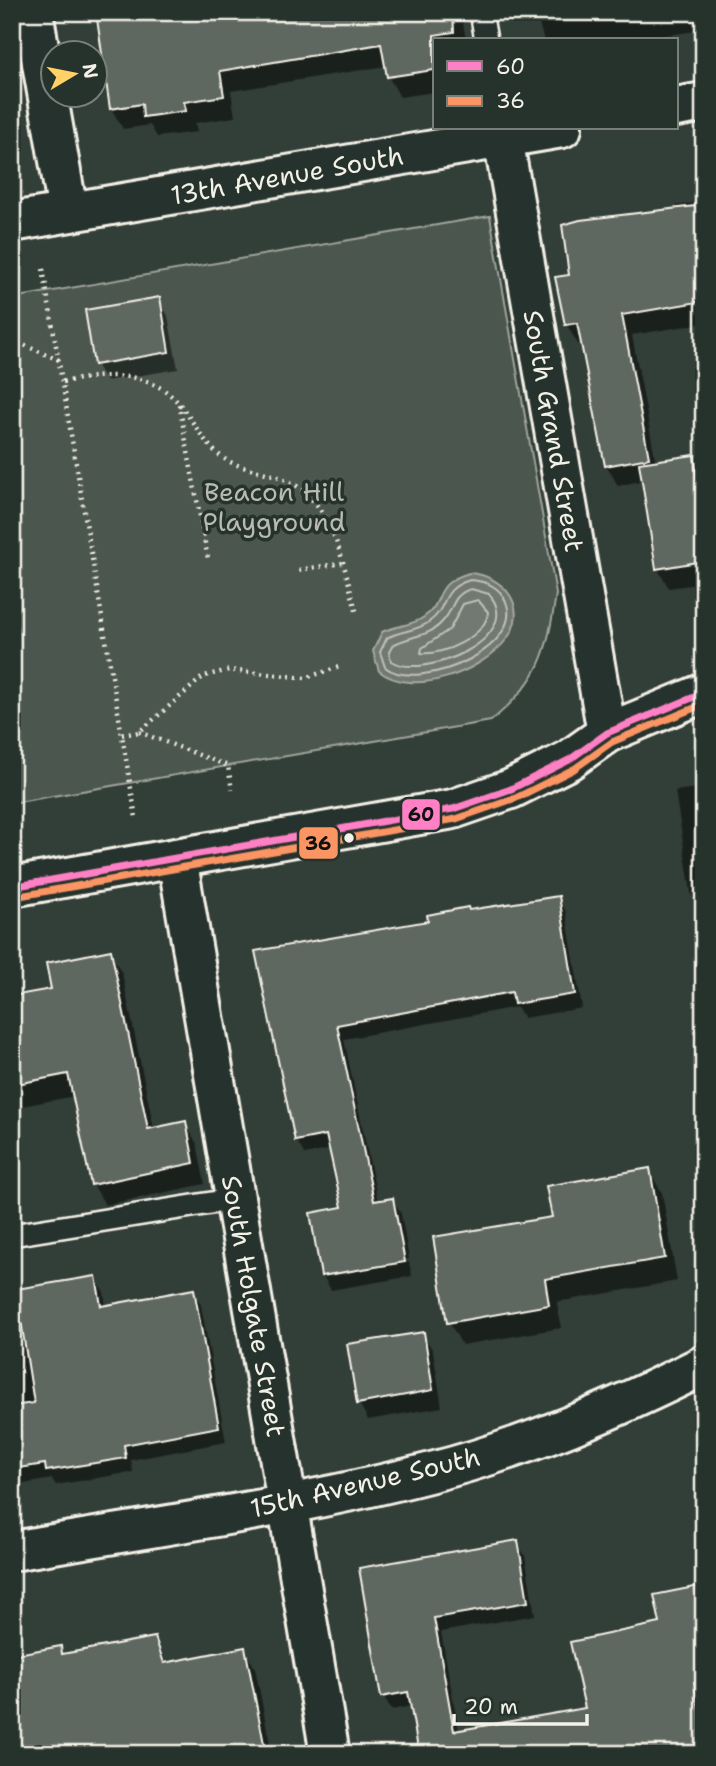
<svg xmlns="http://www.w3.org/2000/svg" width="716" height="1766" font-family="'Shantell Sans',sans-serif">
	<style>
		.green { fill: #4c564f; stroke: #a0a49c; stroke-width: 2 }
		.water { fill: #727972; stroke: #a6a9a1; stroke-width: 2 }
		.shadow { fill: #0007 }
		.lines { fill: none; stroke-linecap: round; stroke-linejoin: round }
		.shore { stroke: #c0c1b9; stroke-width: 2 }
		.building { fill: #5f6861; stroke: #f4f1e8; stroke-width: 2 }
		.service-casing { stroke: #f4f1e8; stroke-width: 26 }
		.minor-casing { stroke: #f4f1e8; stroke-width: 44 }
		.tertiary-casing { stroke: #f4f1e8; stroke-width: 44 }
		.secondary-casing { stroke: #f4f1e8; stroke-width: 44 }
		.path { stroke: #f4f1e8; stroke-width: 4.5; stroke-dasharray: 2 5; stroke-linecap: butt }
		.service { stroke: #26332d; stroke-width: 21 }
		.minor { stroke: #26332d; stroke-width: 38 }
		.tertiary { stroke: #26332d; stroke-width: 38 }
		.secondary { stroke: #26332d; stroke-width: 38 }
		.bus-1-casing { stroke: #26332d; stroke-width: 12 }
		.bus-2-casing { stroke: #26332d; stroke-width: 12 }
		.bus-1 { stroke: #ff80c5; stroke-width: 7 }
		.bus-2 { stroke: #fb9564; stroke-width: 7 }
		.bus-dot { fill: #f4f1e8; stroke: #26332d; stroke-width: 2.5 }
		.labels { text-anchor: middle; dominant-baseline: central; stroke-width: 7; stroke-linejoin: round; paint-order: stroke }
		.street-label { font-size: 26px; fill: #f4f1e8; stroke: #26332d }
		.park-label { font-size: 26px; fill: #b9bbb2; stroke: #26332d }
		.line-badge { stroke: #26332d; stroke-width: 2.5 }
		.pale-badge-label { font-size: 19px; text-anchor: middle; font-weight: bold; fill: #111 }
	</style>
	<rect width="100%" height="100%" fill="#323e38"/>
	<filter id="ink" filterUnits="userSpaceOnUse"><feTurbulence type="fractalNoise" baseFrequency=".0143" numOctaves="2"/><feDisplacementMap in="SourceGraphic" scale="14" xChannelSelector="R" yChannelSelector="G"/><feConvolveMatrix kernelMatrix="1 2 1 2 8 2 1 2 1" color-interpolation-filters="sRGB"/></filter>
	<g filter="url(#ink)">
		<path class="green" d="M490,216L556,594C547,655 540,680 491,721L12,803V298Z"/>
		<path class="water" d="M469,573C504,575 531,608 506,640C481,672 413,698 379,671L373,651L382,632C396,625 412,626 424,617C446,602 431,584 469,573Z"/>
		<g class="shadow">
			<polygon points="97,12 461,12 466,40 434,40 434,92 400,97 388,76 386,66 231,91 235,117 195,123 197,132 157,137 150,125 123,129 111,108"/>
			<polygon points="535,12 704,12 704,30 631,40 544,40"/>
			<polygon points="704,201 704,323 632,335 656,463 704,456 704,583 669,588 657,568 644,480 618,486 607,466 583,343 578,344 566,324 571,276 677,210 676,206"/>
			<polygon points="159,299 168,316 178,369 106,381 96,364"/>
			<polygon points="700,772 704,772 702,912 691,893 675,791 703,787"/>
			<polygon points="558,897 566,912 582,1008 524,1018 517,1007 344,1039 378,1202 393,1200 401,1214 409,1259 325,1274 325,1277 409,1262 412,1276 331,1290 323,1276 344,1209 331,1149 305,1155 296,1140 257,952"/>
			<polygon points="110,952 122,973 154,1129 185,1123 197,1144 205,1184 105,1205 93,1184 75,1096 12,1108 12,998 53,990"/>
			<polygon points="649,1170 662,1193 677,1281 557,1302 561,1328 462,1345 449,1322 554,1218"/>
			<polygon points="95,1278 104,1292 106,1307 193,1290 201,1305 226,1442 131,1460 133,1472 56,1485 52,1479 12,1486 12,1292"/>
			<polygon points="423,1334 433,1351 442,1407 368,1420 359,1403"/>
			<polygon points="517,1542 525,1556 535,1615 441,1632 459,1732 588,1710 662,1625 704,1587 704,1695 700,1696 704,1754 420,1754 412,1706 391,1710 383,1696 361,1569"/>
			<polygon points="154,1639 167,1664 244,1649 255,1668 272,1754 12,1754 60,1648 64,1655"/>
		</g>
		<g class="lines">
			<g class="shore">
				<path d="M470,580C483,581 495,584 503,596C534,645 419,694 385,667L380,652L387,638C400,630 416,632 429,622C449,608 439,589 470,580Z"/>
				<path d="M471,589L489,594C527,638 423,681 391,661L389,652L393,645C410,635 429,638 443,621C455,608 451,595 471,589Z"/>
				<path d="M478,600L488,612C486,636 443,656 421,653L422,648L450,629L463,604Z"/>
			</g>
		</g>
		<g class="building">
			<polygon points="96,12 453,12 454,32 434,35 434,70 387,77 381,44 220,71 224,96 184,102 186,111 143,117 142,104 110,109"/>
			<polygon points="704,205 704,301 622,315 649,458 605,466 577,323 565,325 555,277 569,275 562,225 580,220"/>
			<polygon points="160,297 169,352 94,365 85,310"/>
			<polygon points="694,455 699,492 704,492 704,561 656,569 639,463"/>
			<polygon points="559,896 575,994 514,1004 512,992 337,1025 374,1201 393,1198 405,1262 321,1276 310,1213 342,1207 326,1135 295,1141 255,951 428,921 427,915 468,907 469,910"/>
			<polygon points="111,950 148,1129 186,1121 194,1163 91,1185 68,1074 12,1085 12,996 51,989 46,963"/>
			<polygon points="650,1168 665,1258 545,1279 549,1305 447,1323 433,1237 552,1217 546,1186"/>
			<polygon points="96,1276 101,1306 194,1289 219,1427 124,1445 126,1458 46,1471 45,1464 12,1469 12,1406 34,1403 16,1289"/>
			<polygon points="424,1332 433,1390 357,1404 347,1344"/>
			<polygon points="518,1540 528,1602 434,1618 454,1731 585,1708 570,1642 660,1623 654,1595 704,1585 704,1680 694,1682 704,1731 704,1754 419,1754 408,1692 381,1697 359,1568"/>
			<polygon points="155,1637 164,1663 245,1647 266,1754 12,1754 12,1655 61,1646 62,1654"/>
		</g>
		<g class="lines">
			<g class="service-casing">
				<g id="service">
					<polyline points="481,12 486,40"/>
					<polyline points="12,1235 236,1199"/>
				</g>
			</g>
			<g class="minor-casing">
				<g id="minor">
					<polyline points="33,12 68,212"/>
					<polyline points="676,107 704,102"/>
					<polyline points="503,138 607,733"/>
					<polyline points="12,222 562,128"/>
					<polyline points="177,858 330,1754"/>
				</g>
			</g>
			<g class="tertiary-casing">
				<polyline id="tertiary" points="12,887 453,809 511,789 569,760 607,733 704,693"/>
			</g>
			<g class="secondary-casing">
				<path id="secondary" d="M12,1551C151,1527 292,1508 428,1473C524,1449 616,1409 704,1365"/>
			</g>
			<g class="path">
				<polyline points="43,269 136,818"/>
				<polyline points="12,340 59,360"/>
				<path d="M63,382C105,374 151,368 181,406C193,421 203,441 217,453C234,469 262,470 282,478C335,500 343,566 357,614"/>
				<polyline points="179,404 208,559"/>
				<polyline points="299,570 342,563"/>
				<polyline points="139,732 228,766 232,790"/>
				<polyline points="122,735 139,732 204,676 229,670 305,678 342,666"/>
			</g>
			<use href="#service" class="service"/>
			<use href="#minor" class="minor"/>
			<use href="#tertiary" class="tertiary"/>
			<use href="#secondary" class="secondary"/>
			<g class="bus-1-casing">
				<polyline id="bus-1" points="12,887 453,809 511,789 569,760 607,733 704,693"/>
			</g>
			<g class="bus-2-casing">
				<polyline id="bus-2" points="14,897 456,819 516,798 574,769 612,742 704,704"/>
			</g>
			<use href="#bus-1" class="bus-1"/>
			<use href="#bus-2" class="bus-2"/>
		</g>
	</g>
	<circle class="bus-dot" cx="349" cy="838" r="6"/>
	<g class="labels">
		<g class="street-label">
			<text transform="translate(287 175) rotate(-10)">13th Avenue South</text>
			<text transform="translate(554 431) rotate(80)">South Grand Street</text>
			<text transform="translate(254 1306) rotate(80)">South Holgate Street</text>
			<text transform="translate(365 1482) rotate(-13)">15th Avenue South</text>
		</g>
		<g class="park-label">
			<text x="274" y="491">Beacon Hill<tspan x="274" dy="30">Playground</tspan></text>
		</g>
	</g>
	<g class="line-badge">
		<rect x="401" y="798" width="40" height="33" rx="7" fill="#ff80c5"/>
		<rect x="298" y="826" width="41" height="34" rx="7" fill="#fb9564"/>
	</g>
	<g class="pale-badge-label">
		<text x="421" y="821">60</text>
		<text x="318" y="850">36</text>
	</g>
	<rect width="716" height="1766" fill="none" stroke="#26332d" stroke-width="42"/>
	<rect x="21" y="21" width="674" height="1724" fill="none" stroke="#f4f1e8" stroke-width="2.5" filter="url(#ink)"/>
	<rect x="433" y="38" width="245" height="91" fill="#26332d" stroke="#787f78" stroke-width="2"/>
	<rect x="447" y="61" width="35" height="10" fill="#ff80c5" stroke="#787f78" stroke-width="2"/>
	<text x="496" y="74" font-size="21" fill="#f4f1e8">60</text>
	<rect x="447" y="96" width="35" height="10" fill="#fb9564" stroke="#787f78" stroke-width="2"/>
	<text x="496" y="108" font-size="21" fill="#f4f1e8">36</text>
	<g transform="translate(74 74) rotate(80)"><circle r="33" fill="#26332d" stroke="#787f78" stroke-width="2"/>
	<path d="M0-5L12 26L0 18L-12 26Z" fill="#ffd166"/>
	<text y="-10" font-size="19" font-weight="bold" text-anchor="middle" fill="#f4f1e8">N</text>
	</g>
	<path d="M454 1714v10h133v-10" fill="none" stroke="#f4f1e8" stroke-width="3.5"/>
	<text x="464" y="1714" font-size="21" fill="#f4f1e8" stroke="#26332d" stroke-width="5" paint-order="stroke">20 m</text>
</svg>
